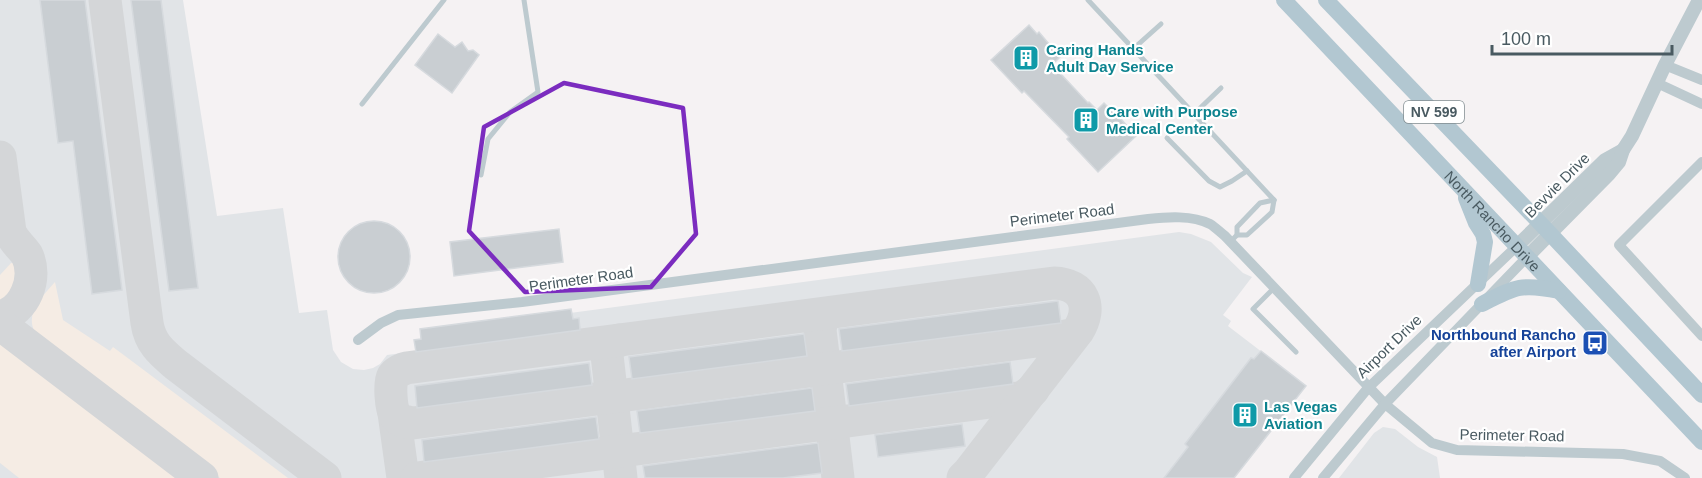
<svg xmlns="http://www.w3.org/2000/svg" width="1702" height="478" font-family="Helvetica,sans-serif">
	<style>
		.airport { fill: #e1e4e7 }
		.sand { fill: #f5ece4 }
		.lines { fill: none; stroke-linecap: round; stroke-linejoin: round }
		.taxiway { stroke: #d4d6d8; stroke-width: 33 }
		.building { fill: #c9ced2; stroke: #d6dade; stroke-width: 1.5 }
		.service { stroke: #bdcacf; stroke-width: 5 }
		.minor { stroke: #bdcacf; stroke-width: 10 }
		.tertiary { stroke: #bdcacf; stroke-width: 14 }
		.primary { stroke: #b2c7d1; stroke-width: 16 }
		.marked { fill: none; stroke: #7b2cbf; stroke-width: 4.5; stroke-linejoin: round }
		.labels { text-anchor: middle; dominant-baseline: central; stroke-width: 4.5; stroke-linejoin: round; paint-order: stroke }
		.shield { fill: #fff; stroke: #808c90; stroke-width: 1.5 }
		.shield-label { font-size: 14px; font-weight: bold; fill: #495a61 }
		.culture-label { font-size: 15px; font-weight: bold; fill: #0d838f; stroke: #fff; text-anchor: start }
		.street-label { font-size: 15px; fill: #495a61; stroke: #fff }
		.transit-label { font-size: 15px; font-weight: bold; fill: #164399; stroke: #fff; text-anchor: end }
	</style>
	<rect width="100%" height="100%" fill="#f5f2f3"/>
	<g class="airport">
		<polygon points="0,0 183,0 217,216 283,208 299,313 327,310 333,350 341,362 353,369 364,370 373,368 380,364 387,355 572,331 570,313 1179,232 1191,234 1211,242 1243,273 1252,277 1223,315 1231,321 1228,326 1306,386 1234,478 0,478"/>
		<polygon points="1383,427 1395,429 1418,447 1437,457 1440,478 1339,478 1374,433"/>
	</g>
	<g class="sand">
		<path d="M11,263C34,263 27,300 0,302V275Z"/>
		<path d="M55,282L63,320L110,351L113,347L288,478H220L42,342C20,318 38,301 55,282Z"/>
		<polygon points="0,334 188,478 19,478 0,463"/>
	</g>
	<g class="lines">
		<g class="taxiway">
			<path d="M105,0L147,323C150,343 161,352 175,364L325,478"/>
			<path d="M0,157L10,232C14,242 22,247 27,255C38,278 25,311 0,317"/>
			<polyline points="830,313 822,319 820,330 838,478"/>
			<polyline points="0,324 202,478"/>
			<polyline points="619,340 609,347 607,355 621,478"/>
			<polyline points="394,413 403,478"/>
			<polyline points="417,478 1013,399 1023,397 1033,390"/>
			<path d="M963,478L968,473L1078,331C1093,307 1084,284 1054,283L406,368C401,370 397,371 393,376C389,383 391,408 395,415C399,421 406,422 413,423L1052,339L1071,335L1078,331"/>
		</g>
	</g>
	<g class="building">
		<polygon points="40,0 85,0 122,290 92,294 73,141 58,143"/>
		<polygon points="131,0 161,0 198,288 169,291"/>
		<polygon points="1029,25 1037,34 1039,32 1060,57 1053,64 1061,72 1060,73 1088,103 1089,102 1097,110 1104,103 1113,112 1114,111 1136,136 1098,172 1067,139 1069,137 1024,91 1022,93 991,60"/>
		<polygon points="438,34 455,47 462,42 468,51 473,50 479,55 452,93 415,65"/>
		<circle cx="374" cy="257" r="36"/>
		<polygon points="559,229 563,262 454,276 450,242"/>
		<polygon points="1058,301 1061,323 842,351 839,329"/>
		<polygon points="571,309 573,319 579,318 580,330 416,352 414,340 421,339 420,329"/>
		<polygon points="804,334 807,356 632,379 629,357"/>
		<polygon points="1261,351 1306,386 1234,478 1164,478 1188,447 1185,444 1251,358 1254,359"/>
		<polygon points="1010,362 1013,384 849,406 846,384"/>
		<polygon points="589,363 592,385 417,408 415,386"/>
		<polygon points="812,388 815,411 640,433 637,411"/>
		<polygon points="596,417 599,439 424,462 422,440"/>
		<polygon points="962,424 965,446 878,457 875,435"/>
		<polygon points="818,443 822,473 783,478 645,478 643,466"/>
	</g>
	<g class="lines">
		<g class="service">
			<polyline points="1088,0 1274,200"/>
			<polyline points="1133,49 1161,24"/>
			<polyline points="362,104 444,0"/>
			<polyline points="1194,114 1221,88"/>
			<polyline points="1167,138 1209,181 1220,187 1232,181 1247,171"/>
			<polyline points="481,175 488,139 510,112 538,92 524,0"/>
			<polyline points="1237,235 1237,227 1260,203 1274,200"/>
			<polyline points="1231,241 1237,235 1247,235 1272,212 1274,200"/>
			<polyline points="1274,288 1253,309 1296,352"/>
		</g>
		<g class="minor">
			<polyline points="1665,65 1702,80"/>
			<polyline points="1657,83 1702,104"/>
			<polyline points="1702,162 1619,245 1702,336"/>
			<path d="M358,340L381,323L398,315L522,302L1148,219C1167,217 1192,215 1210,224C1215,227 1220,232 1225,236L1385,404L1432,443L1457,450L1623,454L1660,461L1685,478"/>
			<polyline points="1294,478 1368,388 1517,246"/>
			<polyline points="1323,478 1385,404 1527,257"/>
		</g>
		<g class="tertiary">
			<polyline points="1517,246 1605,160 1623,150"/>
			<polyline points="1527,257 1609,174 1619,162 1623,150 1632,136 1665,65 1699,0"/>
		</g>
		<g class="primary">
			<path id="s1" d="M1284,0L1702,442"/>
			<polyline points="1326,0 1541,224 1702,395"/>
			<polyline points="1466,198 1476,223 1483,234 1485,242 1478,284"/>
			<path d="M1482,304C1515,287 1521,283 1559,291"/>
		</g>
	</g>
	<path class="marked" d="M564,83L683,108L696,234L651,287L525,292L469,231L484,127Z"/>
	<defs>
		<g id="building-square" transform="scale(1.35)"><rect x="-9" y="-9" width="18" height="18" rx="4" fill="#0f9aa8" stroke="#fff"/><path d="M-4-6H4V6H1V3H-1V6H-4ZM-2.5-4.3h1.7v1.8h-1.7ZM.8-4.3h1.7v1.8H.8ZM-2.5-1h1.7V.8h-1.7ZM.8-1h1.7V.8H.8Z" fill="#fff"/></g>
		<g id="bus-square" transform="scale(1.35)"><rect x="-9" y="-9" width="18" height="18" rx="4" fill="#1a4fb4" stroke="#fff"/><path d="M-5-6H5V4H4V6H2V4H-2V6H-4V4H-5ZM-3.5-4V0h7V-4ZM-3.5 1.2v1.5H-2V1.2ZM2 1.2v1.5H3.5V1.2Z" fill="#fff"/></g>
	</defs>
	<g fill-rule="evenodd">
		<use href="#building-square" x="1026" y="58"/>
		<use href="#building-square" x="1086" y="120"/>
		<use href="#bus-square" x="1595" y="343"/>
		<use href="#building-square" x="1245" y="415"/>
	</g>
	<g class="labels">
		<rect class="shield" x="1404" y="101" width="60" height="22" rx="4.5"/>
		<g class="shield-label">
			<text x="1434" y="112">NV 599</text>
		</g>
		<g class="culture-label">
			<text x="1046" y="49">Caring Hands<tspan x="1046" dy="17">Adult Day Service</tspan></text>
			<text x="1106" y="111">Care with Purpose<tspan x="1106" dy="17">Medical Center</tspan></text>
			<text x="1264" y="406">Las Vegas<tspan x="1264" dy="17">Aviation</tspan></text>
		</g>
		<g class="street-label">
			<text transform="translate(1557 185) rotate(-45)">Bevvie Drive</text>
			<text transform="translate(1062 215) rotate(-7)">Perimeter Road</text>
			<text stroke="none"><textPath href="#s1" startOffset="304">North Rancho Drive</textPath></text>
			<text transform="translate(581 279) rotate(-8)">Perimeter Road</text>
			<text transform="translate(1389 346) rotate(-44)">Airport Drive</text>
			<text transform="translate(1512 435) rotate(1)">Perimeter Road</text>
		</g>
		<g class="transit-label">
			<text x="1576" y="334">Northbound Rancho<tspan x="1576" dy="17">after Airport</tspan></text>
		</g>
	</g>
	<path d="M1492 45v9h180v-9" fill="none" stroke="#495a61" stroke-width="3"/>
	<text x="1501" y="45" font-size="18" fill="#495a61" stroke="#ffffff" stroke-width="4.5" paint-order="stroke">100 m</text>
</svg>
